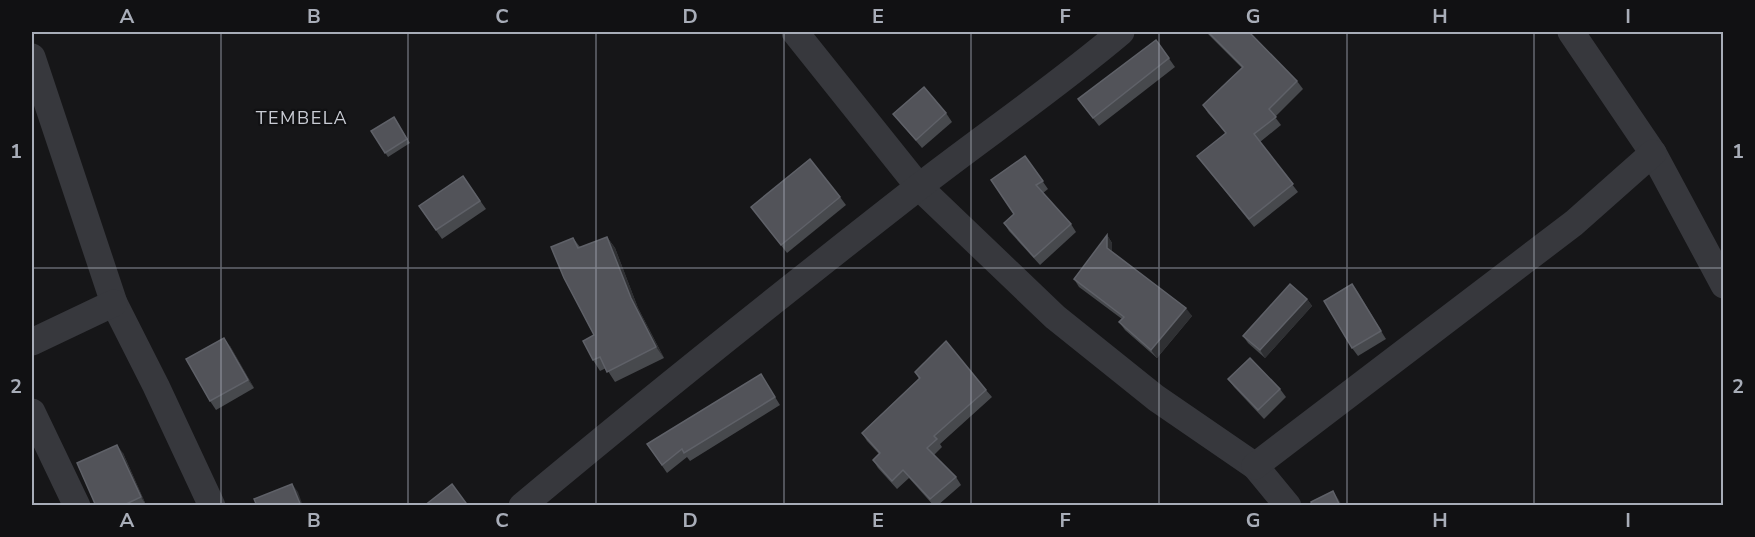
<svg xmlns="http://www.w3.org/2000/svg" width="1755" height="537" font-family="'Nunito Sans',sans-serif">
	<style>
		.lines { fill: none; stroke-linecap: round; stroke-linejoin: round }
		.minor { stroke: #37383d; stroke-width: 27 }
		.wall { fill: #47494d }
		.shaded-wall { fill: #2f3033 }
		.building { fill: #525359; stroke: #5f6168; stroke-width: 1.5 }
		.grid { fill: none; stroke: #a8adb8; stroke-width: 1.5; stroke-opacity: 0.55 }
		.labels { text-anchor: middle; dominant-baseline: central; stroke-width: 4.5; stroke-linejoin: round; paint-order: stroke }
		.quarter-label { font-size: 18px; letter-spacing: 1.5px; fill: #c9ccd4; stroke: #111113 }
		.neatline { fill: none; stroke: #a8adb8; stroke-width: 2 }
		.grid-label { font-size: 20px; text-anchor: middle; font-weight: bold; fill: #a8adb8 }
	</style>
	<rect width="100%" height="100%" fill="#161618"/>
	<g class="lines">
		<g class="minor">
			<polyline points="795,32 919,187 1055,317 1156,398 1255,466 1288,506"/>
			<polyline points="1571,32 1653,153 1724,285"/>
			<polyline points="32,57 114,303 156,386 212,506"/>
			<polyline points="32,342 114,303"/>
			<polyline points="32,412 77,506"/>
			<polyline points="1255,466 1574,223 1653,153"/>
			<path d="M522,506C651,398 783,293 916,189C984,136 1055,88 1121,32"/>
		</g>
	</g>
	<g class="wall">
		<polygon points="1206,32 1249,32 1297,81 1303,89 1275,117 1281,125 1260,142 1298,192 1254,227 1197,156 1226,133 1208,113 1203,105 1242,68"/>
		<polygon points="1156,40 1175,67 1099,126 1078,99"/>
		<polygon points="946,113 952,122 922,148 893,114"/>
		<polygon points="394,117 410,143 388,157 371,131"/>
		<polygon points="1025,156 1048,189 1043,193 1071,224 1076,232 1040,265 1009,231 1004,223 1014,214"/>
		<polygon points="463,176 486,209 442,239 419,206"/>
		<polygon points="840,197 846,205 787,253 751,207"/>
		<polygon points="1107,235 1112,243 1112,252 1192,316 1157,358 1125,330 1119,322 1122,319 1079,287 1074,279"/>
		<polygon points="607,237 615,248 638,308 664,358 615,382 606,368 600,371 593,360 594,335 573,238 580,247"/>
		<polygon points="1352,284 1386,339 1358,356 1352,348"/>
		<polygon points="1307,299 1312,306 1265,358 1248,343 1243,336"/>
		<polygon points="230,346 254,388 216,410 210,401"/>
		<polygon points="915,372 986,390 992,397 940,444 942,447 934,455 956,477 961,485 937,506 934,506 909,478 897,489 878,468 873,460 879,454 867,441 862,433 919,379"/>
		<polygon points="761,374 780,405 690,461 687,457 667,473 647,444"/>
		<polygon points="1228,379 1280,389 1286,397 1264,419 1234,387"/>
		<polygon points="123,453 146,505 96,506"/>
	</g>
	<g class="shaded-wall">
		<polygon points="1107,235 1112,243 1112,256 1107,248"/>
		<polygon points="607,237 615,248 638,308 664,358 656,347 631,298"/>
		<polygon points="1352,284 1358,292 1386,339 1381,331"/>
		<polygon points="1307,299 1312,306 1265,358 1260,350"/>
		<polygon points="1186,308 1192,316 1157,358 1151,350"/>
		<polygon points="224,338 230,346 254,388 248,380"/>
		<polygon points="117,445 123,453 146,505 141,497"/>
		<polygon points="292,484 298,492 303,506 301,506"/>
		<polygon points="1333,491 1339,500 1342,506 1340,506"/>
	</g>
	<g class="building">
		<polygon points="1208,32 1249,32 1297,81 1269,109 1276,117 1254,134 1293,184 1249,219 1197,156 1226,133 1203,105 1243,67"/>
		<polygon points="1156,40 1169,58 1093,118 1078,99"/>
		<polygon points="924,87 946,113 916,140 893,114"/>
		<polygon points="394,117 407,139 385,153 371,131"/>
		<polygon points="1025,156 1043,181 1036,185 1071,224 1034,257 1004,223 1014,214 991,180"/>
		<polygon points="810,159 840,197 781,245 751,207"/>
		<polygon points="463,176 480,201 436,230 419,206"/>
		<polygon points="1107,235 1107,248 1186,308 1151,350 1119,322 1124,317 1074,279"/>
		<polygon points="607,237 631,298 656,347 607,372 600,357 593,360 583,341 594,335 564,278 551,247 573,238 578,248"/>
		<polygon points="1290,284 1307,299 1260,350 1243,336"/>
		<polygon points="1352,284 1381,331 1352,348 1324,301"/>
		<polygon points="224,338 248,380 210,401 186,359"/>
		<polygon points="946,341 986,390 934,436 937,439 927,448 956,477 930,499 903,470 892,481 873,460 880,453 862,433 920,378 915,372"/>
		<polygon points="1250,358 1280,389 1258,410 1228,379"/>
		<polygon points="761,374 775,397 684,453 682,449 662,465 647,444"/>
		<polygon points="117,445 141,497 122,506 96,506 77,463"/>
		<polygon points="292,484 301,506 257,506 254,499"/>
		<polygon points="452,484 466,503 464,506 424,506"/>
		<polygon points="1333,491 1340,506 1312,506 1311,502"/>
	</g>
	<path class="grid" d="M221,32V506M408,32V506M596,32V506M784,32V506M971,32V506M1159,32V506M1347,32V506M1534,32V506M32,268H1724"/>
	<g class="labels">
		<g class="quarter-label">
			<text x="302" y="118">TEMBELA</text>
		</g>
	</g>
	<rect width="1755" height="537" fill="none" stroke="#111113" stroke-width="66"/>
	<rect x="33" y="33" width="1689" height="471" class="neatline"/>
	<g class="grid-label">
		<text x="127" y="23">A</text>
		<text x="314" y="23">B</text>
		<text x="502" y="23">C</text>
		<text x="690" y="23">D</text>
		<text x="878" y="23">E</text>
		<text x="1065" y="23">F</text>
		<text x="1253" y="23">G</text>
		<text x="1440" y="23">H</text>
		<text x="1628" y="23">I</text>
		<text x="16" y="158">1</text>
		<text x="1738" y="158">1</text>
		<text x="16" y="393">2</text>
		<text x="1738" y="393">2</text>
		<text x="127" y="527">A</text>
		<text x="314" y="527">B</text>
		<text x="502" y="527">C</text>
		<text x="690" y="527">D</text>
		<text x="878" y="527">E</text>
		<text x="1065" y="527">F</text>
		<text x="1253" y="527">G</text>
		<text x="1440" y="527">H</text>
		<text x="1628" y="527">I</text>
	</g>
</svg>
